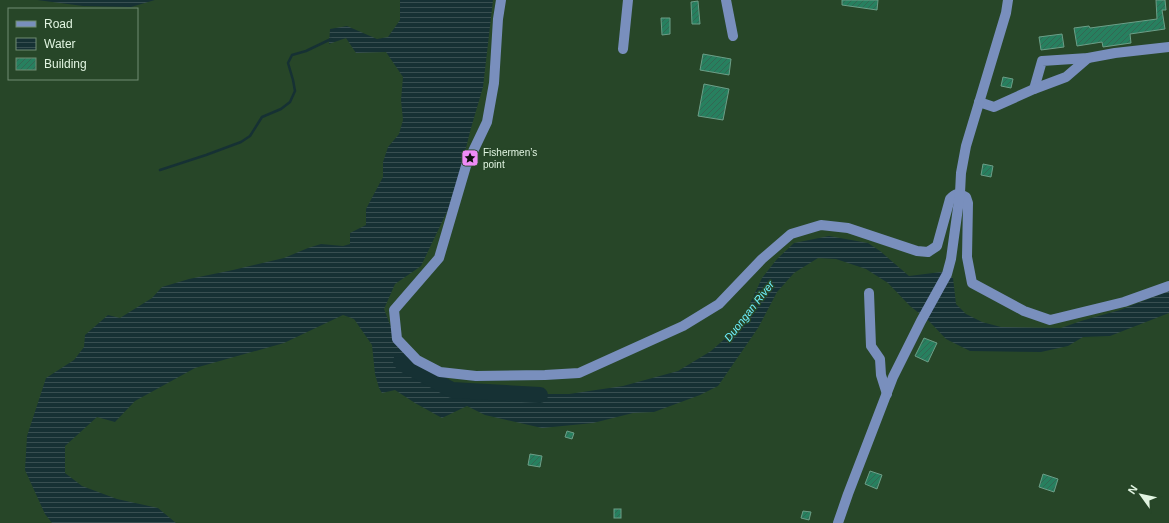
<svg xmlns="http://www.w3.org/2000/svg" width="1169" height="523" font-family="Arial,sans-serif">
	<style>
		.water { fill: url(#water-rules) }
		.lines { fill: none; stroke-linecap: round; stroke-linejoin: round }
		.stream { stroke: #163134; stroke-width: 2.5 }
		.river { stroke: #163134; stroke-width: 16 }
		.building { fill: url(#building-hatch); stroke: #6c9e87 }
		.minor { stroke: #798fbd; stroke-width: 10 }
		.labels { text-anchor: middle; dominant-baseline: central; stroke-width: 3; stroke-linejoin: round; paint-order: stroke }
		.poi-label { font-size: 10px; fill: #e1f4e1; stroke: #274628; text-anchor: start }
		.water-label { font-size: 11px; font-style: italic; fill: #6ef1ff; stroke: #274628 }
	</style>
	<defs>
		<pattern id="water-rules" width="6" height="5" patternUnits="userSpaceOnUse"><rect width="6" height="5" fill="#163134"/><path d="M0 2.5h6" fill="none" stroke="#384f51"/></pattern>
		<pattern id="building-hatch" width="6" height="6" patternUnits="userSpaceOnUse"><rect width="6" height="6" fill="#27805f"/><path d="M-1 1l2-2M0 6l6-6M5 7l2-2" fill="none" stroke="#346753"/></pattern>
	</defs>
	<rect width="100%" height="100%" fill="#274628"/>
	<g class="water">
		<polygon points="37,0 155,0 131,7 83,6"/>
		<polygon points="400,0 493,0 483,87 471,128 453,199 421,266 395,284 384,309 397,343 413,367 425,378 448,389 484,394 569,394 623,386 678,371 711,351 729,335 747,310 762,278 777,259 794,243 829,236 868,243 880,251 909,276 941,272 953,278 956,304 966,314 982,322 1001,327 1061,328 1081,321 1120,310 1169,291 1169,313 1110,336 1083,337 1068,346 1041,352 970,351 946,339 929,321 910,306 888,283 866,269 836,259 818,258 794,273 777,292 758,328 718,386 700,395 654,412 633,413 593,423 542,428 485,415 467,406 442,418 415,403 395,390 382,393 379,388 375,374 372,345 354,319 343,315 284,343 195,368 135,401 115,422 97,417 65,446 65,473 82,486 117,499 158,508 176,523 52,523 45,514 25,470 27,436 46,378 74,360 84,347 85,335 108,315 120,318 152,298 162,287 189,279 233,270 284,258 308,248 321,244 343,246 350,244 350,233 366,225 366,209 383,177 383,162 388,147 399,134 403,120 401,100 403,77 386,52 356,53 346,38 329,44 330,29 347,26 377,39 388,37 400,20"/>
	</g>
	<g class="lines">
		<polyline class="stream" points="160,170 206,155 241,142 250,136 262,117 281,109 290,102 295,91 293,80 288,63 292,55 306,51 331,39"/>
		<polyline class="river" points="401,361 403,364 452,390 540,395"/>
	</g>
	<g class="building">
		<polygon points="842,0 878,0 877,10 842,5"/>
		<polygon points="1156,0 1165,0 1166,10 1162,10 1165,29 1130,34 1131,43 1103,47 1102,42 1077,46 1074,28 1089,26 1090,28 1157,19"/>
		<polygon points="698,1 700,24 692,24 691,2"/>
		<polygon points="661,18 670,18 670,34 662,35"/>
		<polygon points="1062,34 1064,47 1041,50 1039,37"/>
		<polygon points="703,54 731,59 729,75 700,70"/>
		<polygon points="1003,77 1013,79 1011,88 1001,86"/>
		<polygon points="704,84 729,89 723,120 698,116"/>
		<polygon points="983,164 993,166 991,177 981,175"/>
		<polygon points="924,338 937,343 928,362 915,356"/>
		<polygon points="567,431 574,433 572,439 565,437"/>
		<polygon points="530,454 542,456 540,467 528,465"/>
		<polygon points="870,471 882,475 877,489 865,484"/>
		<polygon points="1043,474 1058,479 1054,492 1039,487"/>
		<rect x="614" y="509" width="7" height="9"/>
		<polygon points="803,511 811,512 809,520 801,518"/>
	</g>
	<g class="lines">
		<g class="minor">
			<path d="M501,0L498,19L494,83L487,122L466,166L439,258L394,310L397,339L417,360L440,372L476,376L545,375L579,373L683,326L719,304L762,259L791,234L821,225L848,228L917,251L928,252L937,246L950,199C955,193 959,193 966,197L968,203L967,257L972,283L1024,311L1050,320L1124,302L1169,286"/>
			<polyline points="726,0 733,36"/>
			<polyline points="623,49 628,0"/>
			<polyline points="1034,89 1042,61 1088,58 1115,53 1169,47"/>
			<polyline points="979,102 994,107 1034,89 1066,77 1088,58"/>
			<polyline points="869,293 871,346 880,359 881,375 887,394"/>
			<polyline points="838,523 848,494 893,377 921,321 947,274 951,259 960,193 961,173 966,146 1006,13 1008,0"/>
		</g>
	</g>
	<defs>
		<g id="sight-square" transform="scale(0.9)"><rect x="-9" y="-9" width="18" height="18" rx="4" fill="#ef8bf7" stroke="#274628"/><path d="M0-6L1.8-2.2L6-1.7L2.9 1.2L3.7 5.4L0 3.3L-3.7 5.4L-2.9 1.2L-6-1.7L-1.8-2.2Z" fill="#111"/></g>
	</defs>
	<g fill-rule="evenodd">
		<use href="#sight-square" x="470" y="158"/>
	</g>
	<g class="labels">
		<g class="poi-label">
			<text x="483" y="152">Fishermen’s<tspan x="483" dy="12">point</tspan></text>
		</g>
		<g class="water-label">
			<text transform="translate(749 311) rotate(-52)">Duongan River</text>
		</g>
	</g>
	<rect x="8" y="8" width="130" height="72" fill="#274628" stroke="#718c72"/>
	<rect x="16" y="21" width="20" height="6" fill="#798fbd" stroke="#718c72"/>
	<text x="44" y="28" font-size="12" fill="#e1f4e1">Road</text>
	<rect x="16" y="38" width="20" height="12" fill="url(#water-rules)" stroke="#718c72"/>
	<text x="44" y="48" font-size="12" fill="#e1f4e1">Water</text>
	<rect x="16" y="58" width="20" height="12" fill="url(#building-hatch)" stroke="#718c72"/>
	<text x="44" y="68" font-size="12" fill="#e1f4e1">Building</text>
	<g transform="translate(1141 495) rotate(303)" stroke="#274628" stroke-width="3" paint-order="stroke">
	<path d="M0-3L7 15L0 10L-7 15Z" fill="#e1f4e1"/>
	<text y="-6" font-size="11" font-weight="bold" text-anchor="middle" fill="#e1f4e1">N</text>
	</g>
</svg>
